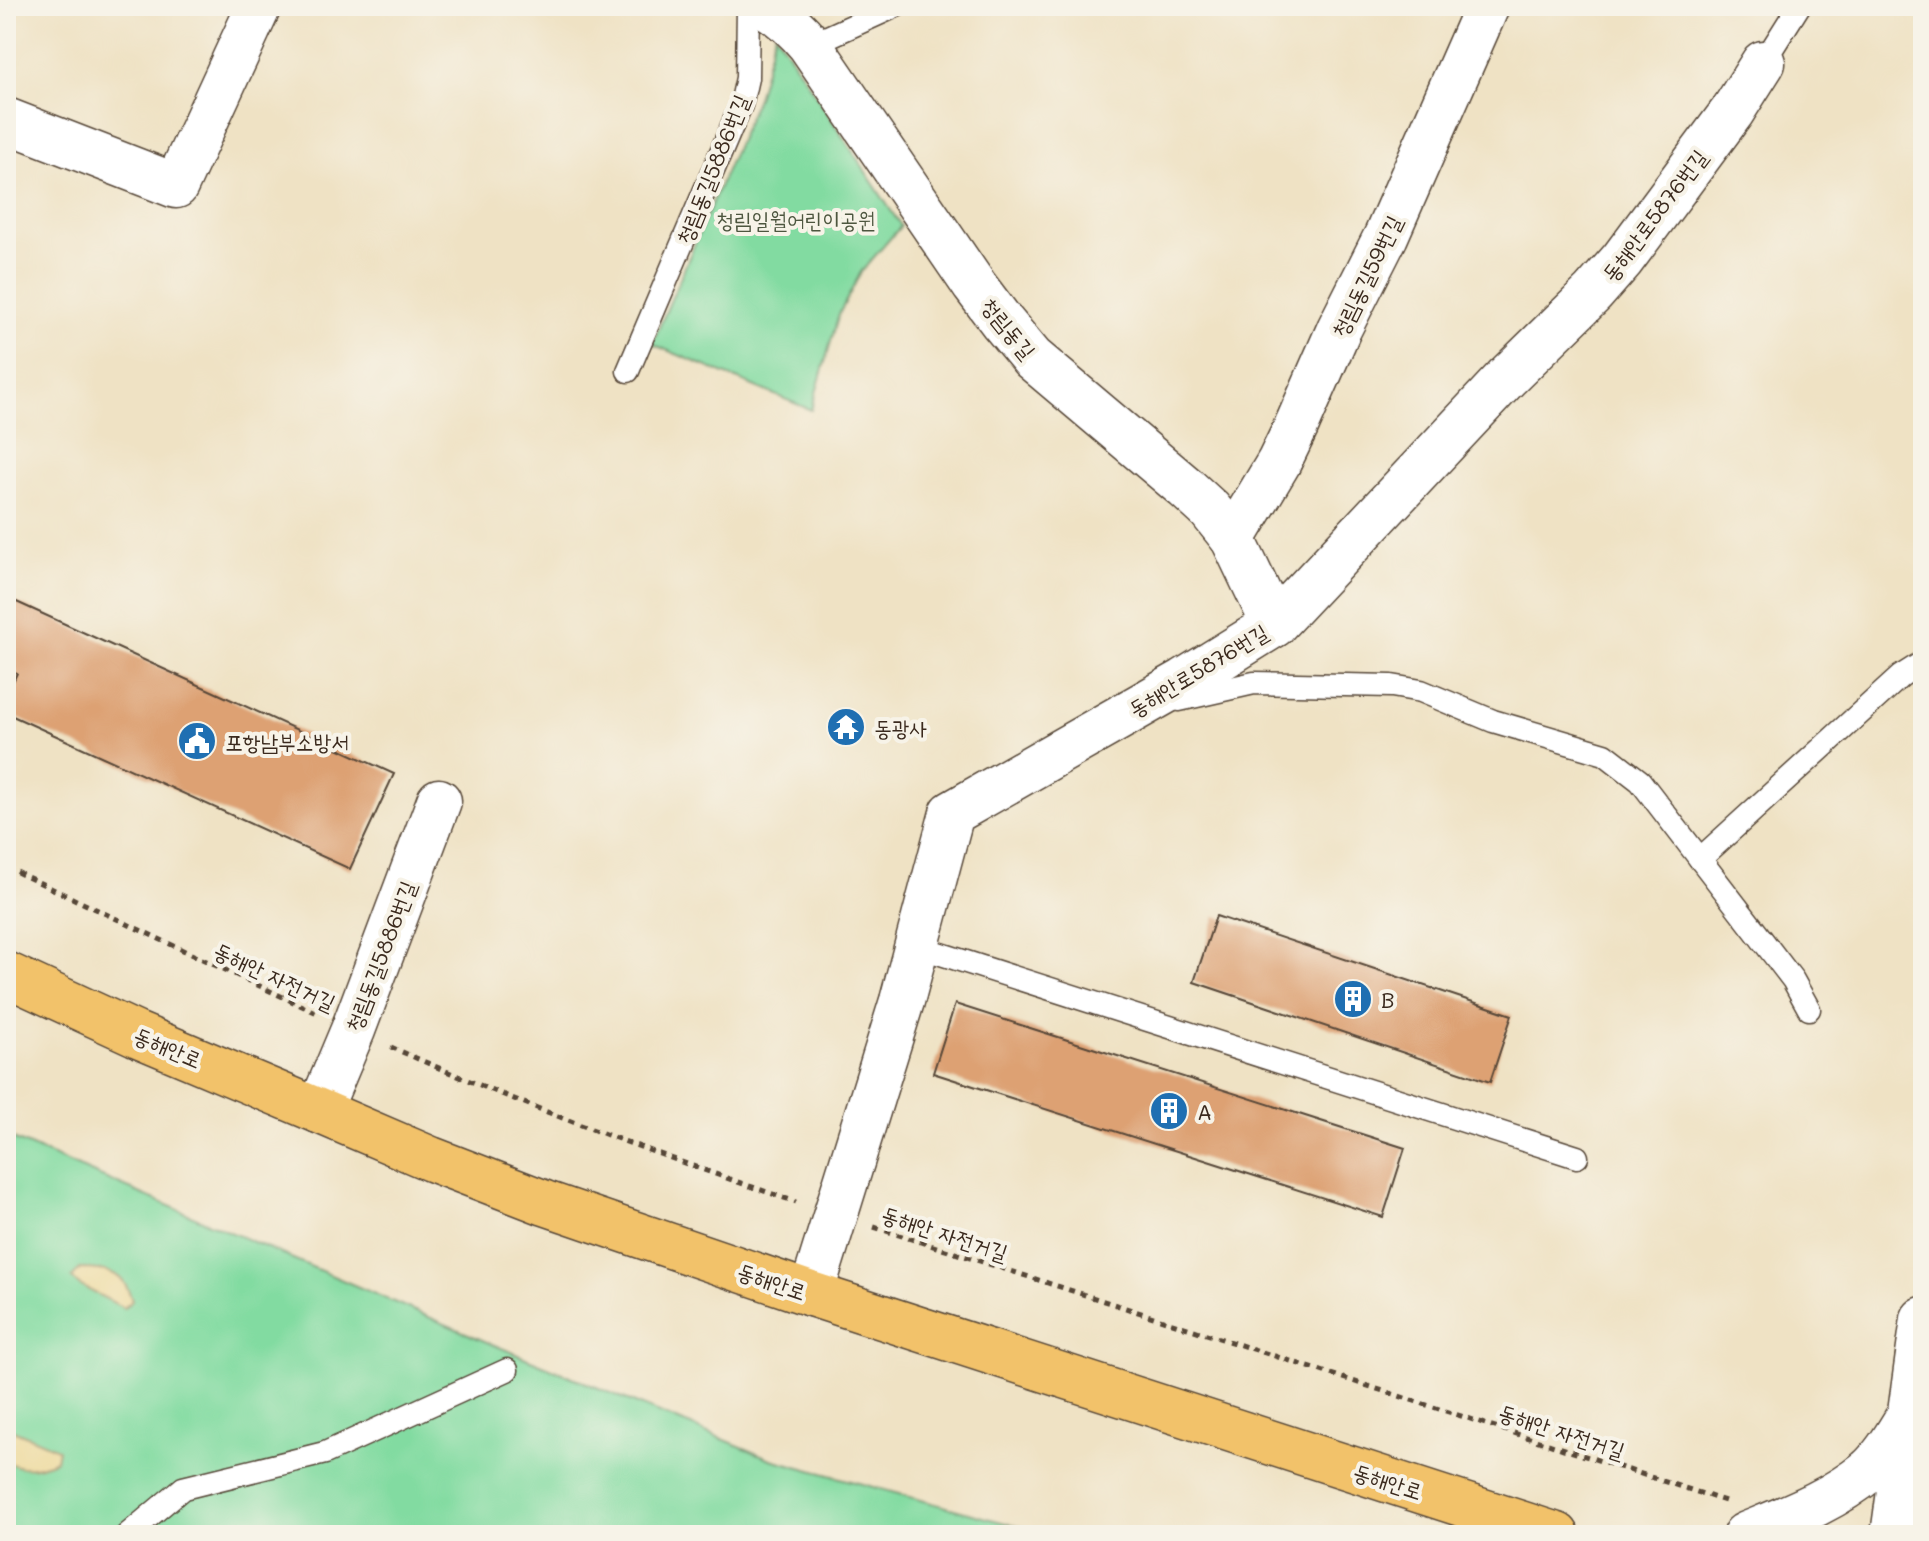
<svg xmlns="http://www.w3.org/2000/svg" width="1929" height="1541" font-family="Mali,'Poor Story',sans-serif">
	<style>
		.green { fill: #82dba1; stroke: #5e8260; stroke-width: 2 }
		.sand { fill: #eeda9e; stroke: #94825e; stroke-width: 2 }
		.building { fill: #dda173 }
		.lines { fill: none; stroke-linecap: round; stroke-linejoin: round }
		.service-casing { stroke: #564637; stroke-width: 25 }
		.minor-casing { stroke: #564637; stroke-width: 47 }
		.primary-casing { stroke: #564637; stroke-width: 47 }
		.path { stroke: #564637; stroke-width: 5; stroke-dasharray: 6 6; stroke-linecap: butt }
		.service { stroke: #fff; stroke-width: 22 }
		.minor { stroke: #fff; stroke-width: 44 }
		.primary { stroke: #f2c26a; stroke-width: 44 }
		.labels { text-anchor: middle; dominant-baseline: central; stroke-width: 8; stroke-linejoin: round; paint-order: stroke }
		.street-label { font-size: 22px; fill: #3b2a1e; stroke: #f7f3e8 }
		.park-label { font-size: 22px; fill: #4d563f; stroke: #f7f3e8 }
		.poi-label { font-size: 22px; fill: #3b2a1e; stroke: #f7f3e8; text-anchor: start }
	</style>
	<rect width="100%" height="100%" fill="#f7f3e8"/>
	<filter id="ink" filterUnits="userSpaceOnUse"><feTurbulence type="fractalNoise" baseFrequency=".0125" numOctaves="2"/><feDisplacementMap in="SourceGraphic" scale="16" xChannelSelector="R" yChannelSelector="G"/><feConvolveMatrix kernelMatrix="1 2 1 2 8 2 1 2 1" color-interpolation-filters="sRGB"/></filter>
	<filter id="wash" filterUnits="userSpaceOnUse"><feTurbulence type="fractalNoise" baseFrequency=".006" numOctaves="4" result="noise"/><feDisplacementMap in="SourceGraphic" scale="32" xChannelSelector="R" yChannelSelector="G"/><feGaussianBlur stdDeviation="1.8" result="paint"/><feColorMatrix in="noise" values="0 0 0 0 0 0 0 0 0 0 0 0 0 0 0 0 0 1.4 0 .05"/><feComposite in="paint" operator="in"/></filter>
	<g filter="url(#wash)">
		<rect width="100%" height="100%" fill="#efe2c4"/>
		<g class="green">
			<polygon points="775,33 901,226 861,272 839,314 811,410 652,344 757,98"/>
			<polygon points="6,1136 487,1342 771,1459 1049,1535 6,1535"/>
		</g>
		<g class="sand">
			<path d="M80,1269C108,1269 124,1271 132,1301L124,1308L79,1285L72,1278Z"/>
			<path d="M6,1427L58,1449L56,1460C40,1468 23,1472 6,1461Z"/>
		</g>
		<g id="blocks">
			<g class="building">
				<polygon points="10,599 394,774 350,869 6,713 6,697 17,673 6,668 6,607"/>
				<polygon points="1216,916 1512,1015 1490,1082 1194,982"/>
				<polygon points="955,1004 1405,1148 1383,1217 933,1073"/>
			</g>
		</g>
	</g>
	<g filter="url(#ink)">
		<use href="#blocks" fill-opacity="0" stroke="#564637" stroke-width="2"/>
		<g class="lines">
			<g class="service-casing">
				<g id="service">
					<polyline points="810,45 896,6"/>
					<polyline points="1763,63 1799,6"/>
					<polyline points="628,371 741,105 747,78 748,6"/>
					<polyline points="1179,700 1254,683 1392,686 1421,691 1493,721 1605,754 1640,781 1793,980 1809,1009"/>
					<polyline points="1700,859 1901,676 1923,662"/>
					<polyline points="916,946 1577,1157"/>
					<polyline points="127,1535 183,1488 325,1453 507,1370"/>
				</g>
			</g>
			<g class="minor-casing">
				<g id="minor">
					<path d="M766,6C784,17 797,29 810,45L974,285L1002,322L1032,358L1186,488L1210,510L1233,539L1274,625"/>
					<polyline points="6,120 176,186 259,6"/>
					<polyline points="1233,539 1279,462 1296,427 1339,329 1386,236 1487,6"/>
					<polyline points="319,1111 353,1030 439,801"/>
					<polyline points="811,1294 902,1001 952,813 1184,681 1274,625 1507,377 1593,293 1622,260 1732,112 1763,63"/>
					<path d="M1745,1535C1788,1517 1832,1501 1868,1471C1884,1457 1895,1438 1906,1420"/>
					<polyline points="1893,1535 1923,1319"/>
				</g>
			</g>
			<g class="primary-casing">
				<polyline id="primary" points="6,974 136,1034 319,1111 431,1159 545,1203 811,1294 1557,1535"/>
			</g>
			<g class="path">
				<polyline points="6,867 317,1013"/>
				<path d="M391,1047C523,1106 659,1155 796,1202"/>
				<polyline points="874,1227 1725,1501"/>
			</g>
			<use href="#service" class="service"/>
			<use href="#minor" class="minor"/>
			<use href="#primary" class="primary"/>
		</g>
	</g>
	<defs>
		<g id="temple-disc" transform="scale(2)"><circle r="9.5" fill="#1f6fb2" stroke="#f7f3e8"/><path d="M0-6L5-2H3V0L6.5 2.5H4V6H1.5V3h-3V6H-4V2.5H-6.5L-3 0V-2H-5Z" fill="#fff"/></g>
		<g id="civic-disc" transform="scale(2)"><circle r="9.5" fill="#1f6fb2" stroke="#f7f3e8"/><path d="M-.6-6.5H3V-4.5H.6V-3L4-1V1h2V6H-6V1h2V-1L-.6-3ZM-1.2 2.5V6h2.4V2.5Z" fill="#fff"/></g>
		<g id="building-disc" transform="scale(2)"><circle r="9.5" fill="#1f6fb2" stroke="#f7f3e8"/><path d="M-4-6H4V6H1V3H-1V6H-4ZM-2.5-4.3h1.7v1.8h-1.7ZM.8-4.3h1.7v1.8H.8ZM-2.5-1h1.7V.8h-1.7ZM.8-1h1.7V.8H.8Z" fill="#fff"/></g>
	</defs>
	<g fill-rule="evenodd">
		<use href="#temple-disc" x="846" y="727"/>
		<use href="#civic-disc" x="197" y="741"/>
		<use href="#building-disc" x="1353" y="999"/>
		<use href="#building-disc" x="1169" y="1111"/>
	</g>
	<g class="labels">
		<g class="street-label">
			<text transform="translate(712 169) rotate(-68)">청림동길5886번길</text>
			<text transform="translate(1654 215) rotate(-53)">동해안로5876번길</text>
			<text transform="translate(1366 276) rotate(-64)">청림동길59번길</text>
			<text transform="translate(1009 328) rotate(51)">청림동길</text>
			<text transform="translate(1198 670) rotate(-31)">동해안로5876번길</text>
			<text transform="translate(380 956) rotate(-69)">청림동길5886번길</text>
			<text transform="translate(275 976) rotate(25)">동해안 자전거길</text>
			<text transform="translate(168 1047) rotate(23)">동해안로</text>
			<text transform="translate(945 1233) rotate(18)">동해안 자전거길</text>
			<text transform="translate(772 1281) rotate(19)">동해안로</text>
			<text transform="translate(1562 1431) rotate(18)">동해안 자전거길</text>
			<text transform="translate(1388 1481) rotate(18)">동해안로</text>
		</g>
		<g class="park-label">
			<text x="796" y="219">청림일월어린이공원</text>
		</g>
		<g class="poi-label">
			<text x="874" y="727">동광사</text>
			<text x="225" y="741">포항남부소방서</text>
			<text x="1381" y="999">B</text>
			<text x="1197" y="1111">A</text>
		</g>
	</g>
	<rect width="1929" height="1541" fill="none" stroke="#f7f3e8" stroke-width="32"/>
</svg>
